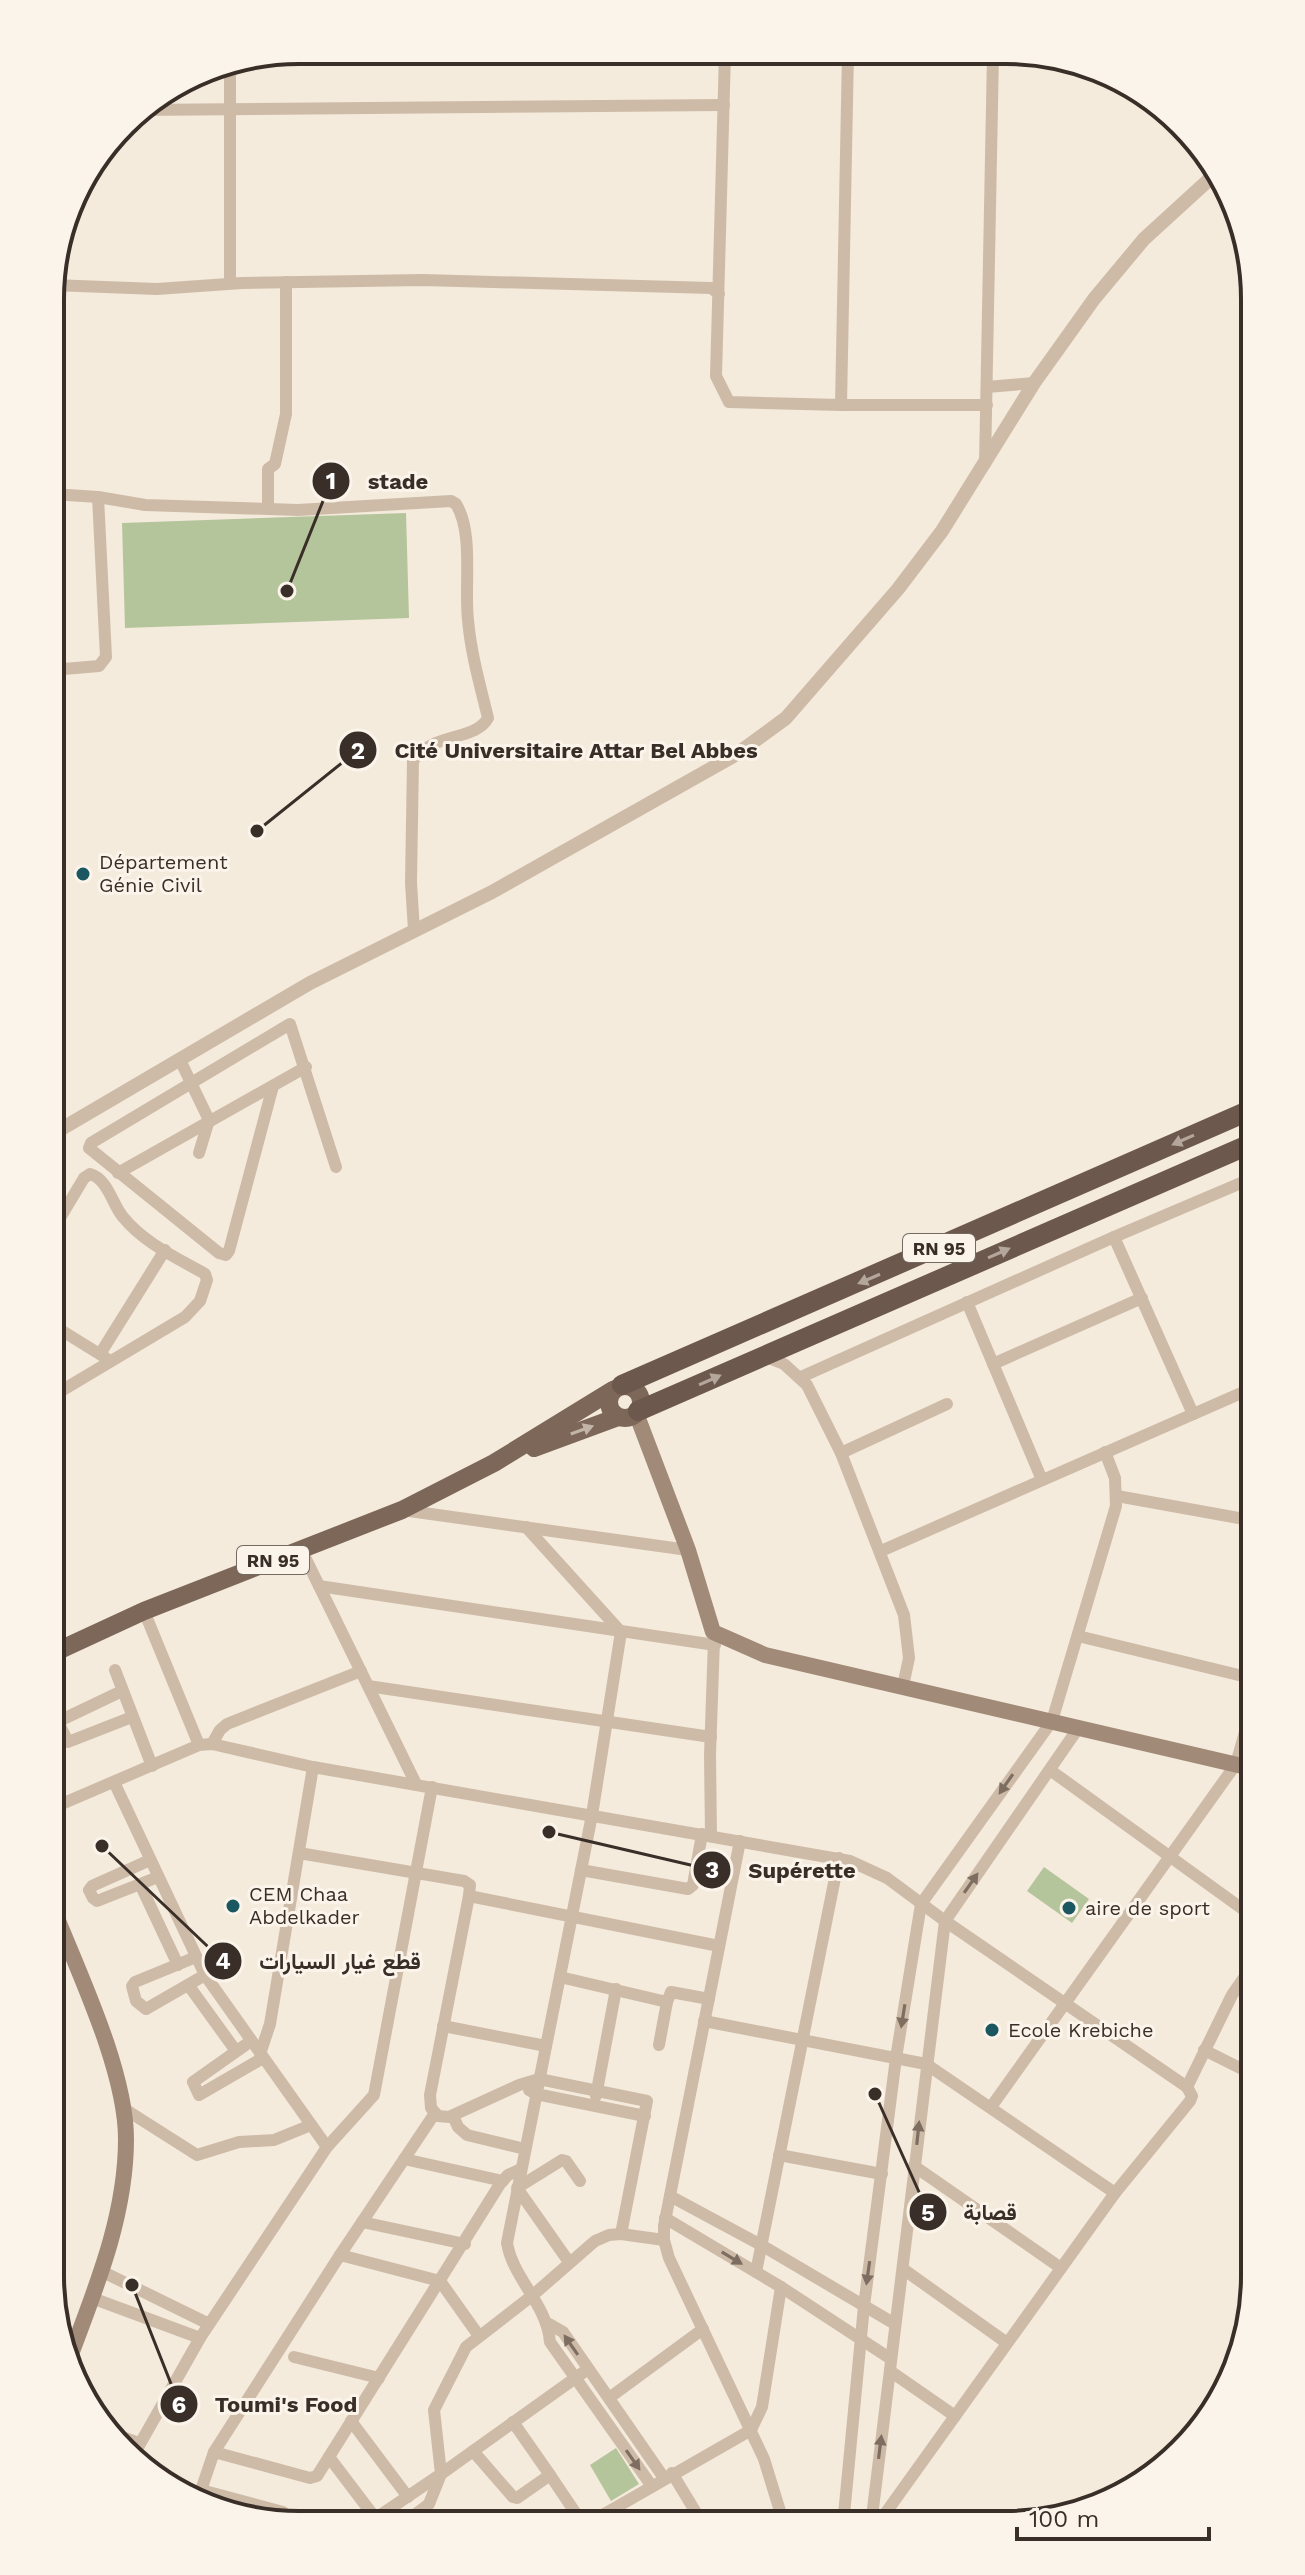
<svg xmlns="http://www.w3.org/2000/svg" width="1305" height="2575" font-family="'Work Sans',Vazirmatn,sans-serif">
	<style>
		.green { fill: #b5c59b }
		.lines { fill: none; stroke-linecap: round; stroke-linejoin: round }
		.minor { stroke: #cebba7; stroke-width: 12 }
		.tertiary { stroke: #cebba7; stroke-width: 14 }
		.secondary { stroke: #a28a78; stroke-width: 16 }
		.primary { stroke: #7d6758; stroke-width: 18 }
		.trunk { stroke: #6c584c; stroke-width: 20 }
		.oneway { fill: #b4a69b }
		.oneway2 { fill: #c2b5a8 }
		.oneway3 { fill: #7d6e61 }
		.poi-dot { fill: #1a5760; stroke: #fbf4ea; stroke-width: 3 }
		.labels { text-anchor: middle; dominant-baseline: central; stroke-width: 6; stroke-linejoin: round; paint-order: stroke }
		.shield { fill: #fbf4ea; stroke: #746a62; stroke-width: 2 }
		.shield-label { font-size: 18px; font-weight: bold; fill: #3a2f28 }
		.poi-label { font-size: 20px; fill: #3a2f28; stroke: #fbf4ea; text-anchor: start }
		.rim { fill: none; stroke: #3a2f28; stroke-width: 4 }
		.leader { fill: none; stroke: #3a2f28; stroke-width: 3 }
		.callout-dot { fill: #3a2f28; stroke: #fbf4ea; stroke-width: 3 }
		.mark-label { font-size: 24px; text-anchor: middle; font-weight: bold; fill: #fff }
		.callout-label { font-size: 22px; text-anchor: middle; font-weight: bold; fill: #3a2f28; stroke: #fbf4ea; stroke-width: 6; stroke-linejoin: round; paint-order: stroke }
	</style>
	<rect width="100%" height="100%" fill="#f4ebdd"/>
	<g class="green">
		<polygon points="406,513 409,618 125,628 122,523"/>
		<polygon points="1044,1867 1089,1899 1072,1923 1027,1891"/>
		<polygon points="616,2448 639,2484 611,2501 590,2465"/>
	</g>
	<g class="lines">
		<g class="minor">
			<polyline points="725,53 716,376 729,402 841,405 987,405"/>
			<polyline points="137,110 724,105"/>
			<polyline points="230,283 230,64"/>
			<polyline points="52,285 157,289 242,283 423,280 711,288 719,294"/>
			<polyline points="987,387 1034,383"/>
			<polyline points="841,405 848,53"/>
			<polyline points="985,464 993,54"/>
			<path d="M52,494L98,497L145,505L298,510L451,501L456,504C474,533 464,586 468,620C471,654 480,685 488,718C476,741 430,733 413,761L411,883L414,930"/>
			<polyline points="268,509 268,469 275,464 286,414 286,282"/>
			<polyline points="52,670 99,666 106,657 98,497"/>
			<polyline points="180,1060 209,1120 199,1153"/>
			<polyline points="273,1086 229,1251 226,1255 219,1253 89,1148 91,1143 290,1024 336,1167"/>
			<polyline points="118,1173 306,1067"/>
			<polyline points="1114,1237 1193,1414"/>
			<polyline points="967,1302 1042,1480"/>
			<polyline points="51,1324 106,1358"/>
			<polyline points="100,1354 165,1250"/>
			<polyline points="764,1356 784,1364 807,1385 841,1453 904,1615 909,1658 903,1686"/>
			<polyline points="993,1364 1142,1298"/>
			<polyline points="801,1377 1114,1237 1255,1177"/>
			<path d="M51,1397L185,1317L200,1301L207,1280L205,1274C177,1258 144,1243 123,1217C112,1204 108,1179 90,1174L84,1178L51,1233"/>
			<polyline points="841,1453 947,1404"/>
			<polyline points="1117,1496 1255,1521"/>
			<polyline points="402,1510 688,1550"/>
			<path d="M526,1527L621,1632L592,1815L507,2243C513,2279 547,2304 550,2342L651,2485"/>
			<polyline points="301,1549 416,1784"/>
			<polyline points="881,1551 1255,1387"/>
			<polyline points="319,1586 715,1645"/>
			<polyline points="144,1611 199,1745"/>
			<polyline points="1078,1636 1255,1679"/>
			<polyline points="115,1670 152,1766"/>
			<polyline points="368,1686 711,1737"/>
			<polyline points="51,1708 68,1742 132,1717"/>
			<polyline points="57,1722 122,1691"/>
			<polyline points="212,1744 220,1730 227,1724 361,1671"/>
			<polyline points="1050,1770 1255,1918"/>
			<polyline points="114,1782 205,1975 327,2147"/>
			<polyline points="50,1809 199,1745 212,1744 313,1767 850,1861 887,1878 945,1921 1187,2087 1192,2096 1190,2101 1115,2193 877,2525"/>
			<polyline points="711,1836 710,1755 714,1640"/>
			<polyline points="740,1841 664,2226 664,2240 669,2258 764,2459 784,2524"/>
			<polyline points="299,1853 464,1881 470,1885 469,1896"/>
			<polyline points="150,1860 92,1886 89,1890 93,1898 97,1901 158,1877"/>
			<polyline points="581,1870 688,1889 693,1885 702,1834"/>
			<polyline points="140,1884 178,1965"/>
			<polyline points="196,1957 135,1982 132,1986 136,2001 146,2009 205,1975"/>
			<polyline points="560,1977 667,2002 671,1992 709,1999"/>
			<polyline points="189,1986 236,2051"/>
			<polyline points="704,2021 926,2064 1115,2193"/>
			<polyline points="443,2026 546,2046"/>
			<polyline points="251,2041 193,2082 199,2095 263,2058"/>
			<polyline points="659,2045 667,2002"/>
			<polyline points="1204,2050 1254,2075"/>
			<polyline points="260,2054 270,2024 313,1767"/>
			<polyline points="1187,2087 1232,1995 1255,1962"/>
			<polyline points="529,2090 536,2094 645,2116"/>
			<polyline points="596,2096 616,1989"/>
			<polyline points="991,2107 1236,1764 1255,1697"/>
			<polyline points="123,2108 197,2155 239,2142 274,2140 311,2125"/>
			<polyline points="453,2116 458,2127 467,2135 525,2149"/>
			<polyline points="779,2155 882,2174"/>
			<polyline points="404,2159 503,2181"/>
			<polyline points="914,2166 1061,2268"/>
			<polyline points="670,2196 761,2245 895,2324"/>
			<polyline points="665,2218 781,2287 891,2359"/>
			<polyline points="362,2222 465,2244"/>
			<polyline points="621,2234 647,2101 539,2079 519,2085 449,2117 438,2116 431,2108 430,2095 469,1896 719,1946"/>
			<polyline points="340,2255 440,2281 479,2336"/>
			<polyline points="569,2262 517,2188 562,2160 566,2161 580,2181"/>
			<polyline points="903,2269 1007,2343"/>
			<polyline points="101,2271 209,2324"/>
			<polyline points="756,2272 839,1858"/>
			<polyline points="92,2298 200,2338"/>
			<polyline points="549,2324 563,2332 664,2478"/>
			<polyline points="294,2357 379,2378"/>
			<polyline points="890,2371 955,2416"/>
			<polyline points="609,2398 703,2329"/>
			<polyline points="351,2421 408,2497"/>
			<polyline points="116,2435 139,2443"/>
			<polyline points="473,2451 513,2497 517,2498 550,2475 513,2422"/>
			<polyline points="214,2452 310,2478 317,2476 500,2184 508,2175 521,2169"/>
			<polyline points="329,2457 373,2515 379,2516 441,2474 434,2410 466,2347 533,2295 595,2241 609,2235 621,2234 664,2240"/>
			<polyline points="132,2458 200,2338 327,2147 374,2095 432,1787"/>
			<polyline points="672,2473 703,2524"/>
			<polyline points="550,2475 583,2524"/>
			<polyline points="201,2490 283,2512"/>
			<polyline points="197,2502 214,2452 340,2255 435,2113"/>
			<polyline points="404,2523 429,2504 441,2474 588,2369"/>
			<polyline points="587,2524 751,2430 762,2407 781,2287"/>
			<polyline points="843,2525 864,2306 896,2058 921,1904 1052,1721 1116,1506 1115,1478 1105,1452"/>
			<polyline points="871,2525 945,1921 1079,1727"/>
		</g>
		<polyline class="tertiary" points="51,1135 310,983 492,892 737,754 786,718 898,589 942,531 1034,383 1094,299 1144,239 1213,176"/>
		<g class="secondary">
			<polyline points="636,1413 688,1550 713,1632 765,1655 1255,1769"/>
			<path d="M50,1901C76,1967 126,2069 126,2139C126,2217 95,2290 68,2362"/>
		</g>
		<g class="primary">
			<circle cx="625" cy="1402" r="16"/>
			<polyline points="534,1448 618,1417"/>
			<polyline points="51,1654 144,1611 402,1510 494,1463 613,1390"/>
		</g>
		<g class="trunk">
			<polyline points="622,1385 1255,1108"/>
			<polyline points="638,1411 1255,1142"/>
		</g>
	</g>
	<defs><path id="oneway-solid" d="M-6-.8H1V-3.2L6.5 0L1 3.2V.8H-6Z" transform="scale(2)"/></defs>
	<g class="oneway">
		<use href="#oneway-solid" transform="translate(1183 1140) rotate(156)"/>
		<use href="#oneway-solid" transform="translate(999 1253) rotate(-24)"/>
		<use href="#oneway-solid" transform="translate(869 1279) rotate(157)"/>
		<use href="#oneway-solid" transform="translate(710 1380) rotate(-24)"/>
	</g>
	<use class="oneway2" href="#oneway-solid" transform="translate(582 1430) rotate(-20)"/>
	<g class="oneway3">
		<use href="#oneway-solid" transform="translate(1006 1784) rotate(125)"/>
		<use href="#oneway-solid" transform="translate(971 1883) rotate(-55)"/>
		<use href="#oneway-solid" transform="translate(903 2016) rotate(99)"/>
		<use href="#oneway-solid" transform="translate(918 2133) rotate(-84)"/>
		<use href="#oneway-solid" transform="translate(732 2258) rotate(31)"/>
		<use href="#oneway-solid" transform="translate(868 2273) rotate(98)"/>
		<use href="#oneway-solid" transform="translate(571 2345) rotate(-125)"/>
		<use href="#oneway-solid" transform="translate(880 2447) rotate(-83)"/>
		<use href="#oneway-solid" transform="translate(633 2460) rotate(55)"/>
	</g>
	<g class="poi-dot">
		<circle cx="83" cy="874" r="8"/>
		<circle cx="233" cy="1906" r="8"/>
		<circle cx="1069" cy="1908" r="8"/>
		<circle cx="992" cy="2030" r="8"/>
	</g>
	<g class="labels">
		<g class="shield">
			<rect x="903" y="1234" width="72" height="28" rx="6"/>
			<rect x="237" y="1546" width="72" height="28" rx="6"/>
		</g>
		<g class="shield-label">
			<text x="939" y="1248">RN 95</text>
			<text x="273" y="1560">RN 95</text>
		</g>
		<g class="poi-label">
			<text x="99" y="862">Département<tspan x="99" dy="23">Génie Civil</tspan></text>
			<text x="249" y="1894">CEM Chaa<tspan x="249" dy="23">Abdelkader</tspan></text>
			<text x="1085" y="1908">aire de sport</text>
			<text x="1008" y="2030">Ecole Krebiche</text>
		</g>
	</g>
	<path d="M0 0H1305V2575H0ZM299 64H1006A235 235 0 0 1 1241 299V2276A235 235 0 0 1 1006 2511H299A235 235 0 0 1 64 2276V299A235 235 0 0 1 299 64Z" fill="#fbf4ea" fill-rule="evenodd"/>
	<path class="rim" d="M299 64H1006A235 235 0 0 1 1241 299V2276A235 235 0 0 1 1006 2511H299A235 235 0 0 1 64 2276V299A235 235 0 0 1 299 64Z"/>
	<path class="leader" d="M287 591L331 481M257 831L358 750M549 1832L712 1870M102 1846L223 1961M875 2094L928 2212M132 2285L179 2404"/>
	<g class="callout-dot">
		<circle cx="287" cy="591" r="8"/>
		<circle cx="257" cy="831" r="8"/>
		<circle cx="549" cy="1832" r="8"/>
		<circle cx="102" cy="1846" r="8"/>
		<circle cx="875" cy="2094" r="8"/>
		<circle cx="132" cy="2285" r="8"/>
		<circle cx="331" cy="481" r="20"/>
		<circle cx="358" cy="750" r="20"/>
		<circle cx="712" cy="1870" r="20"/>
		<circle cx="223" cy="1961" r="20"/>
		<circle cx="928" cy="2212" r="20"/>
		<circle cx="179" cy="2404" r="20"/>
	</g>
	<g class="mark-label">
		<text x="331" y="489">1</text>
		<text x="358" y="759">2</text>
		<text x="712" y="1878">3</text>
		<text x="223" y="1969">4</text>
		<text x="928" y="2221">5</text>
		<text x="179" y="2413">6</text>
	</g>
	<g class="callout-label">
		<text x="398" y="489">stade</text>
		<text x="576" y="758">Cité Universitaire Attar Bel Abbes</text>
		<text x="802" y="1878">Supérette</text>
		<text x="340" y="1969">قطع غيار السيارات</text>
		<text x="990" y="2220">قصابة</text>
		<text x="286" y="2412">Toumi's Food</text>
	</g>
	<path d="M1017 2527v12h192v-12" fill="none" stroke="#3a2f28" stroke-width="4"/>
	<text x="1029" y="2527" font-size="24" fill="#3a2f28" stroke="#fbf4ea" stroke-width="6" paint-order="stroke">100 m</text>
</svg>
